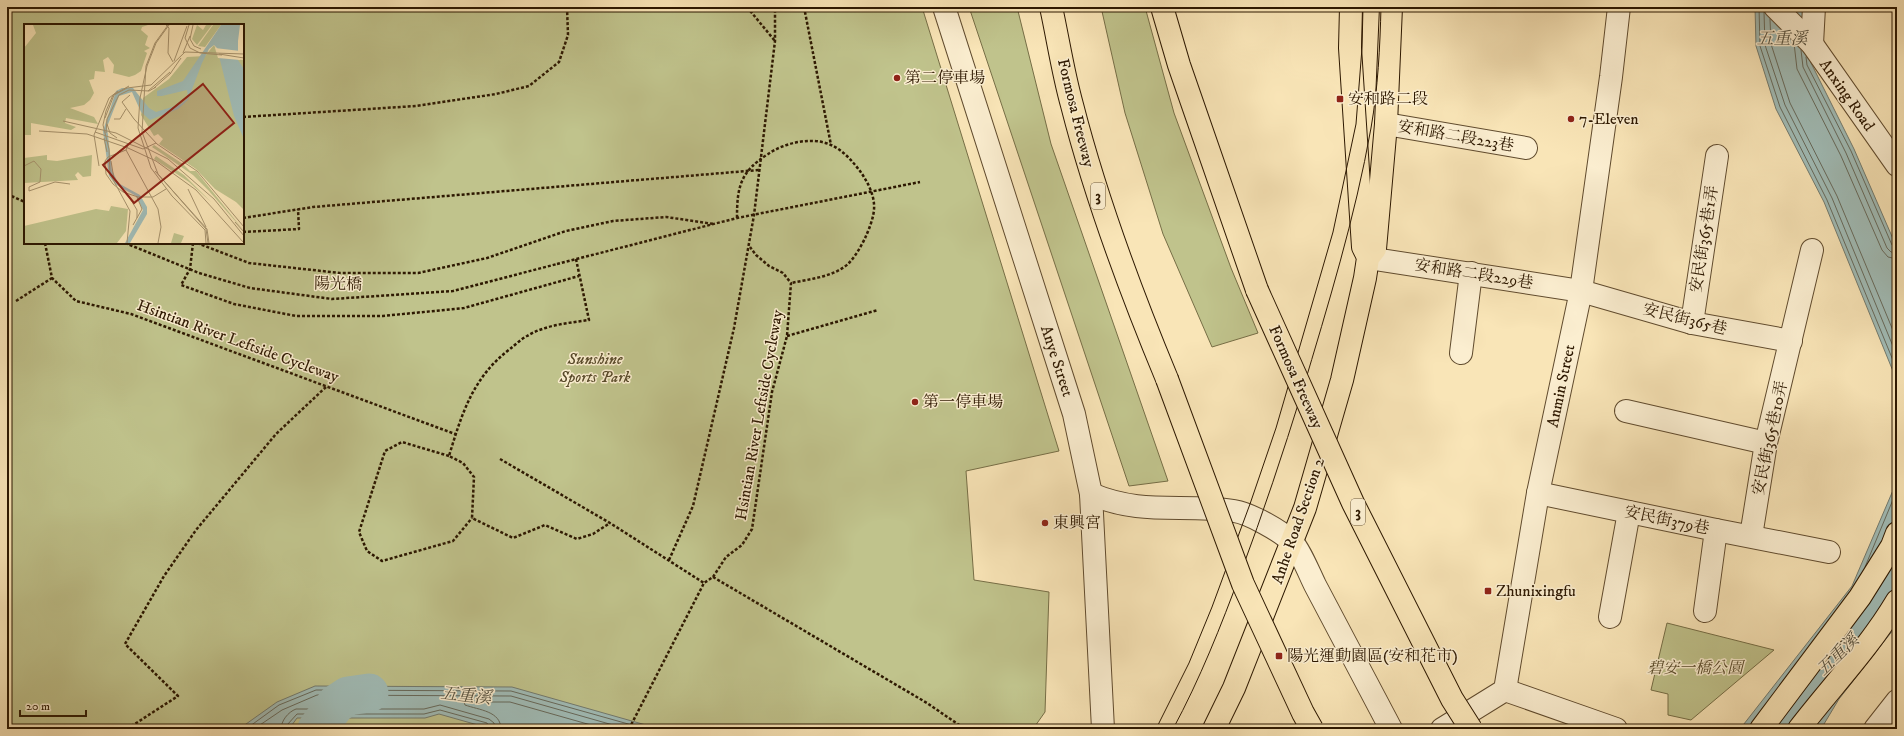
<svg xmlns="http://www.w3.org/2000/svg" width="1904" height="736" font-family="'IM FELL DW Pica','Noto Serif TC',serif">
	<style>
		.green { fill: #c0c38c; stroke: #766e46; fill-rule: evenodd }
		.water { fill: #a1bdb8; stroke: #737b6f }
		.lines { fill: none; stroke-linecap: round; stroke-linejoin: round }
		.shore { stroke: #676a5c; stroke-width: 1 }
		.river { stroke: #a1bdb8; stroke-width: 39 }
		.minor-casing { stroke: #604b2e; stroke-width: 24 }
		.major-casing { stroke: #2d1801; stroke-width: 24 }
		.highway-casing { stroke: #2d1801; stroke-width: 24 }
		.path { stroke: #2d1801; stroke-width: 2.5; stroke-dasharray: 3 2; stroke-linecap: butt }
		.minor { stroke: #fbeed0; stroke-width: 22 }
		.major { stroke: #f9e5b7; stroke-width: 22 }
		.highway { stroke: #f9e5b7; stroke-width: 22 }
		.tram { stroke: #2d1801; stroke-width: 1 }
		.highway-bridge-casing { stroke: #2d1801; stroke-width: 24; stroke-linecap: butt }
		.path-bridge { stroke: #2d1801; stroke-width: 2.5; stroke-dasharray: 3 2; stroke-linecap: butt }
		.highway-bridge { stroke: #f9e5b7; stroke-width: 22 }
		.poi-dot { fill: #8f2418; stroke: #fbeed0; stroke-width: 1.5 }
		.labels { text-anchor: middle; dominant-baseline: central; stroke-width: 3; stroke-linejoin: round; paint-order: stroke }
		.shield { fill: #fbeed0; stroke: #6b583f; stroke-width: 1 }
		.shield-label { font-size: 15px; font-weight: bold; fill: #2d1801 }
		.poi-label { font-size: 16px; fill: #2d1801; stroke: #fbeed0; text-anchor: start }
		.street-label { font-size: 16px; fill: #2d1801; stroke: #fbeed0 }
		.park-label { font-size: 16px; font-style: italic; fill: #594b2b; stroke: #fbeed0 }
		.water-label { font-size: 17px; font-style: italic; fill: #565241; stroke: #fbeed0 }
		.inset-road { fill: none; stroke: #a7936e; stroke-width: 1 }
		.view { fill: #8f2418; fill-opacity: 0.15; stroke: #8f2418; stroke-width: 2 }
		.inset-edge { fill: none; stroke: #2d1801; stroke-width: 2 }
	</style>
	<rect width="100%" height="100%" fill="#f9e5b7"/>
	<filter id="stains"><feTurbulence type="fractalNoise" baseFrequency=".005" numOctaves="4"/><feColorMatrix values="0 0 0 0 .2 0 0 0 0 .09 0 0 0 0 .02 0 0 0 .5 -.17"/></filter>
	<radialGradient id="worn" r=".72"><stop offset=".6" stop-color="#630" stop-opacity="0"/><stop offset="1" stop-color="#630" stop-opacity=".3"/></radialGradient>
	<g class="green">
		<path d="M7,7H922L1059,451L966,471L974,580L1049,592L1045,712L1033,729H7ZM25,25H243V243H25Z"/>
		<polygon points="969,7 1017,7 1051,144 1168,481 1129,486"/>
		<polygon points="1101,7 1145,7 1174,113 1231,268 1258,333 1212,347 1163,234 1125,113"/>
		<polygon points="1667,623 1774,650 1691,720 1668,715 1668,694 1651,690"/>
	</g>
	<g class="water">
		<polygon points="1755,7 1806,7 1811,63 1854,149 1897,248 1897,381 1824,202 1776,109 1756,46"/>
		<polygon points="1897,451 1897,625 1839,699 1821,729 1740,729 1852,586 1894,488"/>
		<polygon points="315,686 512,687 660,729 492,729 439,714 425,718 297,718 289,729 239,729 277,702"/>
	</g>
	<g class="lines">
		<g class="shore">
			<polyline points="1759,7 1760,46 1780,107 1827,200 1897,370"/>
			<polyline points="1764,12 1765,45 1785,105 1832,198 1897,356"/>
			<polyline points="1770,19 1771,44 1790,103 1837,196 1897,340"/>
			<polyline points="1794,43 1797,69 1841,156 1882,250 1888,257 1897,259"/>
			<polyline points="1801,50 1803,67 1846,153 1887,248 1891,252 1897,253"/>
			<polyline points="1806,57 1807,65 1851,151 1892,245 1897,248"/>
			<polyline points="1865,567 1897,490"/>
			<polyline points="246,729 279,705 316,690 511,691 646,729"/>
			<polyline points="254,729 282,710 317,695 511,696 627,729"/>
			<path d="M281,729C281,721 288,712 296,709H424L440,705L489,719L494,723L495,729"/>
			<polyline points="286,729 287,725 297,714 424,714 440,710 487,723 490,729"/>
			<path d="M501,729C501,711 479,710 465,705L464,702H510L605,729"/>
		</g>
		<polyline class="river" points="317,729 336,704 348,696 369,693"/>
		<g class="minor-casing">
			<g id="minor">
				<polyline points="944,7 1074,414 1091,494 1103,729"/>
				<polyline points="1775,7 1812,44 1897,165"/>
				<polyline points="1812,44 1814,7"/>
				<polyline points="1386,124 1526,148"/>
				<polyline points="1368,258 1581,291 1692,323 1791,341"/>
				<polyline points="1692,323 1717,156"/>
				<polyline points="1461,353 1471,273"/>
				<polyline points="1626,411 1766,443"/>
				<polyline points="1538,493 1716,530 1705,611"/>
				<path d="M1091,494C1143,516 1182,503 1234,511C1249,513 1281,531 1292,542C1299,548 1310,575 1315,585C1340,633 1366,681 1391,729"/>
				<polyline points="1716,530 1829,552"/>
				<polyline points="1751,536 1766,443 1812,250"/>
				<polyline points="1610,617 1629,512"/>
				<polyline points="1505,690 1616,729"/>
				<polyline points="1442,729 1505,690 1538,493 1581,291 1611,77 1619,7"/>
				<polyline points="1875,729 1897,701"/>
			</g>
		</g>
		<g class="major-casing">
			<g id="major">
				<polyline points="1351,7 1350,48 1363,247 1366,253"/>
				<polyline points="1214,729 1234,688 1305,508 1342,380 1365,278 1368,258 1375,249 1386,124 1391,7"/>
				<polyline points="1761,729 1860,597 1892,546 1897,533"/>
				<path d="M1799,729C1832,686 1869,648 1897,601"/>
			</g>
		</g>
		<g class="highway-casing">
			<g id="highway">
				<path d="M1051,7C1058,39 1063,73 1072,105C1096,199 1130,290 1167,379"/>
				<polyline points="1162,7 1179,65 1257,290"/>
			</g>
		</g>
		<g class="path">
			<polyline points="747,7 775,41"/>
			<polyline points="804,7 831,145"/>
			<polyline points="243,117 416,106 496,94 529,86 559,62 568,35 567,7"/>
			<polyline points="7,194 25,202"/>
			<polyline points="243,218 313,207 759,170"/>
			<path d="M737,218C737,187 740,172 768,154C784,143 812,136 831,145C843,150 853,162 860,171C867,181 873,192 874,204C875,214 870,227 866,236C862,245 855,257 848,264C833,277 810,279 791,283"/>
			<polyline points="243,232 299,229 298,209"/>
			<polyline points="45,243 52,278 76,301 131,314 455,434"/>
			<polyline points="193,243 190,269 181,285 234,304 296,316 383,316 464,308 579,276"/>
			<polyline points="197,243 249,263 340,273 418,273 487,258 566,231 613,221 666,217 714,224"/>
			<path d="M576,259L589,320C568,323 545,325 527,336C521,339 515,345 510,349C473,377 462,413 449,456L463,463L474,477L472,518L513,538L545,525L577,539L593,534L610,523"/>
			<polyline points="557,264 737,218 920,182"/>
			<polyline points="16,301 52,278"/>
			<polyline points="787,336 878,310"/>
			<polyline points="449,456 402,442 385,451 359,532 367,551 382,561 453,541 472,518"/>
			<polyline points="500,459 610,523 704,583"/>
			<polyline points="669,560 693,506 734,328 754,215 775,41 775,7"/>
			<polyline points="713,577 927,703 965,729"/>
			<polyline points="127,729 178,696 125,644 164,576 196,530 276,434 327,386"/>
			<polyline points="629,729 704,583 713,577 726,557 742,545 752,529 772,392 787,336 791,283 783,273 769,266 756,255 750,247"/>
		</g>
		<use href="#minor" class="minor"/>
		<use href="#major" class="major"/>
		<use href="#highway" class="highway"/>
		<g class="tram">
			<polyline points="1156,729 1189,663 1212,607 1250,504 1276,428 1304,332 1333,232 1356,124 1362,48 1363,7"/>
			<path d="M1173,729C1200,679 1221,626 1241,572C1263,513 1283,453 1302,392C1328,305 1355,218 1371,128C1378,88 1380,47 1381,7"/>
		</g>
		<g class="highway-bridge-casing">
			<g id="highway-bridge">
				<polyline points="1257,290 1353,503 1452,699 1471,729"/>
				<polyline points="1167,379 1243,584 1303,713 1312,729"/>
			</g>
		</g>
		<polyline class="path-bridge" points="125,243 199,273 250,288 332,299 453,291 557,264"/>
		<use href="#highway-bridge" class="highway-bridge"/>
	</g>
	<g class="poi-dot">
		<circle cx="897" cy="78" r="4"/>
		<rect x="1336" y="95" width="8" height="8" rx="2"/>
		<circle cx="1571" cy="119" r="4"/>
		<circle cx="915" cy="402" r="4"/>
		<circle cx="1045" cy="523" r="4"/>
		<rect x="1484" y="587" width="8" height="8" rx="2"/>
		<rect x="1275" y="652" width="8" height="8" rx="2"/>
	</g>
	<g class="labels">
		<g class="shield">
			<rect x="1091" y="183" width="14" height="26" rx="3"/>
			<rect x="1351" y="499" width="14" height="26" rx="3"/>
		</g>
		<g class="shield-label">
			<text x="1098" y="196">3</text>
			<text x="1358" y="512">3</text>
		</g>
		<g class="poi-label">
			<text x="905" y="78">第二停車場</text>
			<text x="1348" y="99">安和路二段</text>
			<text x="1579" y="119">7-Eleven</text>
			<text x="923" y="402">第一停車場</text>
			<text x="1053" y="523">東興宮</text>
			<text x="1496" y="591">Zhunixingfu</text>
			<text x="1287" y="656">陽光運動園區(安和花市)</text>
		</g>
		<g class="street-label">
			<text transform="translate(1847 95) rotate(55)">Anxing Road</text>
			<text transform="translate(1076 113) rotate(76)">Formosa Freeway</text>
			<text transform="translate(1456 136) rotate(10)">安和路二段223巷</text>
			<text transform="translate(1704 239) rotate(-81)">安民街365巷1弄</text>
			<text transform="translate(1474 274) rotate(9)">安和路二段229巷</text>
			<text transform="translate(338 284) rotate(1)">陽光橋</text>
			<text transform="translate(1685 319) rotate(14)">安民街365巷</text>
			<text transform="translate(238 341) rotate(20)">Hsintian River Leftside Cycleway</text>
			<text transform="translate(1057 361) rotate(72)">Anye Street</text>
			<text transform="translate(1296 377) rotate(66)">Formosa Freeway</text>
			<text transform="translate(1561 386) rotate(-78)">Anmin Street</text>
			<text transform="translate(759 415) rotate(-80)">Hsintian River Leftside Cycleway</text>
			<text transform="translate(1770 438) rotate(-78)">安民街365巷10弄</text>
			<text transform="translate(1667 520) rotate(12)">安民街379巷</text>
			<text transform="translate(1298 521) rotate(-71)">Anhe Road Section 2</text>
		</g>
		<g class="park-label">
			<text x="595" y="359">Sunshine<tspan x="595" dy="18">Sports Park</tspan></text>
			<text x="1695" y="668">碧安一橋公園</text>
		</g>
		<g class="water-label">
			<text x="1782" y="39">五重溪</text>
			<text transform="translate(1838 655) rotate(-44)">五重溪</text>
			<text transform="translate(466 696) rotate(6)">五重溪</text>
		</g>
	</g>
	<g transform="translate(24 24)">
		<rect width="220" height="220" fill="#f9e5b7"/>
		<path d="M9,1H124L118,3L117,6L124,12L121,21L126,24L120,27L123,29L117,47L111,51L105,53L89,49L90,41L84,33L79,36L81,48L71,47L70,55L65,56L70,69L66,76L60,81L46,84L70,93L74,100L42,94L41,99L52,103L47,106L7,99V111H0V24L12,9ZM173,1L179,6L182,1H188L173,21L168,15ZM189,1H197L181,23L174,22ZM190,21L196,34L220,36V186L212,178L191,165L172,145L135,120L139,115L134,110L130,112L117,91L119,74L145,55L163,33L181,32ZM130,121L159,140L166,147H172L220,207L185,167L169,151L128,123ZM23,131V136L33,137L68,131L67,152L59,153L54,148L51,151L54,156L0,159V134ZM132,132L160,151L187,178L165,158L130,135ZM87,182L104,185L102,207L93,219H0V202L72,185L85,187ZM150,209L160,212L157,219H147Z" fill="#c0c38c"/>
		<path d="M197,1H216L214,17V36L220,45V115L210,92L193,24L190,21L185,25L178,39L164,76L154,85L126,96L117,88L108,68L95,72L83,103L88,146L94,159L116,171L123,183V190L106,219H101L119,186L112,172L91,160L85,152L79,107L92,67L98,64H109L125,84L132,88L157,80L164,74L163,66L138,72H133V67L159,57Z" fill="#a1bdb8"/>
		<path d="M191,24L216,27V36L194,34Z" fill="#f9e5b7"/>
		<path class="inset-road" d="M142,1L145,4L144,29L149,38M144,1L131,19L122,42L118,108L134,150L182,205L184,219M145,1L132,19L123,42L116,74L114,104L127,144L148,172L181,206L182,219M165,1L161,14L166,24L176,29L198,31M169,1L166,15L170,22L177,25M159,29L166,12M195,30L220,34M150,37L163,2M146,50L157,34M130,64L147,49M124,67L146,48M106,71L98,78L110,95L133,120L173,147L220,203M81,94L90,71L103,64L127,61L161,28L220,30M90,95H96L102,85M39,97L92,109L144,135L190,175L220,212M83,100L86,109L93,114M15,107L63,110L104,124L132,137L172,166L220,219M71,108L119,125L132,119M82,109L83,95L95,71L105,66L125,67L132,63M80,114L83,128M105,119L102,126L134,185L137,203L134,219M102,126L84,133L81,137L82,150L89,160L99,168L114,173H129L142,165M87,137L90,155M0,142L10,137L17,145L16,158L5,163V167L31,158L46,160M75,142L70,111L85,74L94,67M131,147L183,205L185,219M164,165L182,203M104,171L113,186V194M211,198L220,208M109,201L118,185L113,173M103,219L106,187L86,150L85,125L79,101L82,87L89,71L105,62"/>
		<path class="view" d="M179,60L210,99L110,179L79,141Z"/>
		<rect width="220" height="220" class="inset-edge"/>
	</g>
	<rect width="1904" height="736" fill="none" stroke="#f9e5b7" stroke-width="24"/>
	<rect x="8" y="8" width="1888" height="720" fill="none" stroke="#2d1801" stroke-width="2"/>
	<rect x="12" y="12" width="1880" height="712" fill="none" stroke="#2d1801"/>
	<path d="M20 710v6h66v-6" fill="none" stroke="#2d1801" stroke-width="2"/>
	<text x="26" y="710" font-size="12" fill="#2d1801" stroke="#fbeed0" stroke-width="3" paint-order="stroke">20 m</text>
	<rect width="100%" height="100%" filter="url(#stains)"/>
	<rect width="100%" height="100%" fill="url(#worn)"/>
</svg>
